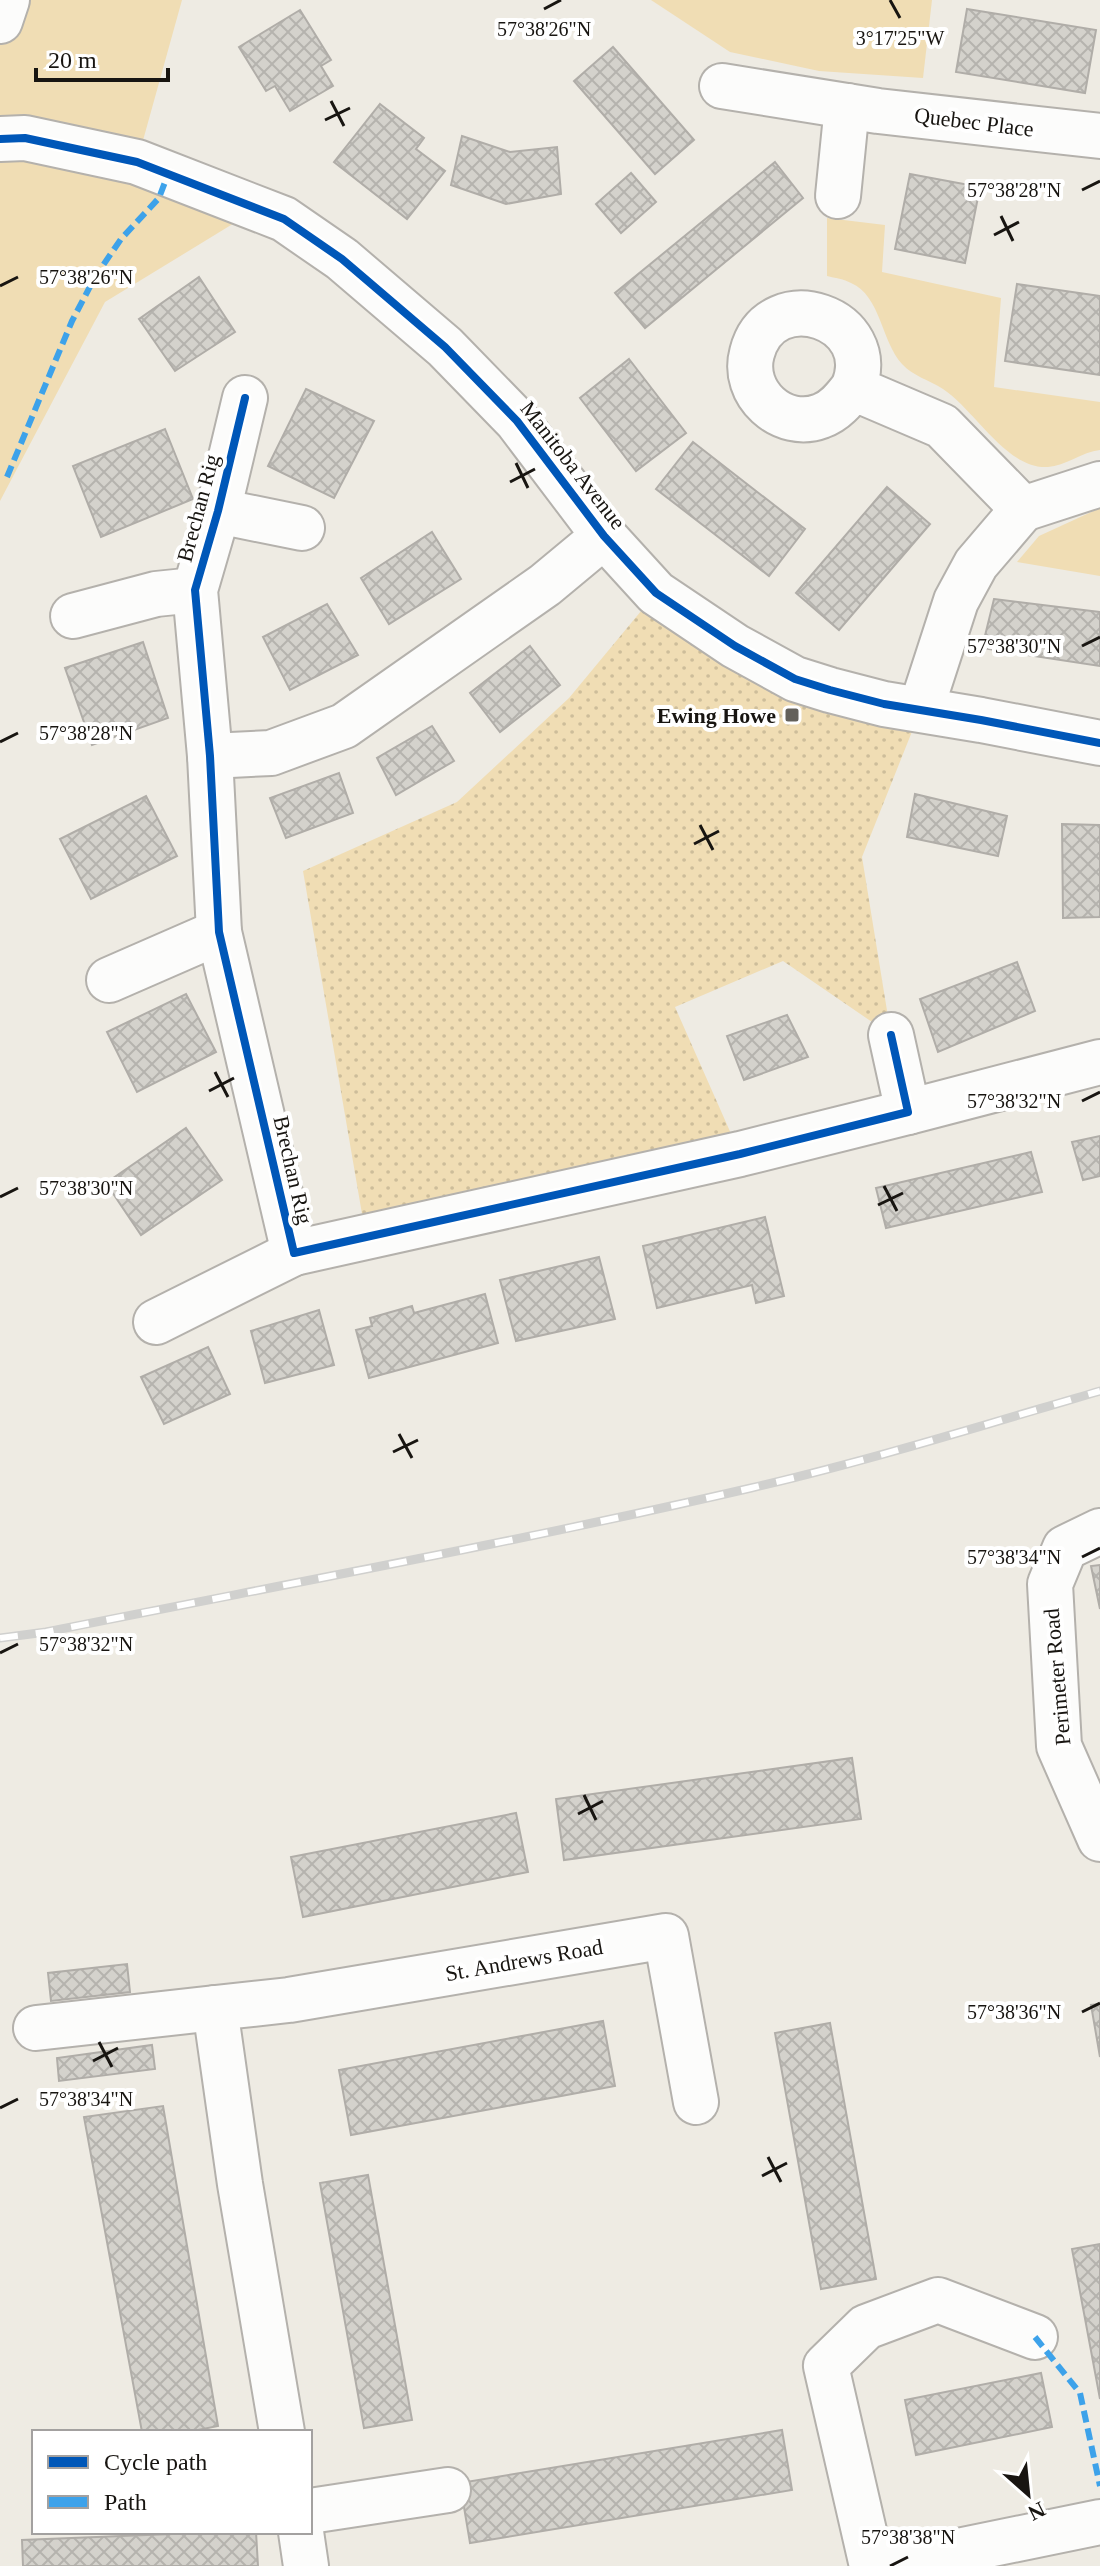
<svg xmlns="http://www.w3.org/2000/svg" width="1100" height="2566" font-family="Georgia,serif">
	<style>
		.grass { fill: #f0ddb4 }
		.park { fill: url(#park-dots) }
		.building { fill: url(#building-cross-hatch); stroke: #b0ada8; stroke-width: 2 }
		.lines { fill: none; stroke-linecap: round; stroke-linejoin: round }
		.street-casing { stroke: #b4b1ac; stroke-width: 48 }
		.secondary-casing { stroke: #b4b1ac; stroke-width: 48 }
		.street { stroke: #fcfcfb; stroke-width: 44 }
		.secondary { stroke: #fcfcfb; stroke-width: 44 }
		.rail-casing { stroke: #d0d0ce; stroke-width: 9 }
		.rail { stroke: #fff; stroke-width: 6; stroke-dasharray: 18; stroke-linecap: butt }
		.quiet { stroke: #3da2ea; stroke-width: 6; stroke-dasharray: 12 6; stroke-linecap: butt }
		.cycleway-casing { stroke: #fff; stroke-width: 13 }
		.cycleway { stroke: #0057b8; stroke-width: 8 }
		.ticks { fill: none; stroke: #181511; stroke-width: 3 }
		.poi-dot { fill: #63605a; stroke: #fff; stroke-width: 3 }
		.labels { text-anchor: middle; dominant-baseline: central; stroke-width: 8; stroke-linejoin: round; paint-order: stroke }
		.street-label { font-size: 22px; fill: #181511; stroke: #fff }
		.poi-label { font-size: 22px; font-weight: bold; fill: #181511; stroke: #fff; text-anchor: end }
		.ticks-label { font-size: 20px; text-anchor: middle; fill: #181511; stroke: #fff; stroke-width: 8; stroke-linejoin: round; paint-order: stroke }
	</style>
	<defs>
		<pattern id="park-dots" width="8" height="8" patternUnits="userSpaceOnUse" patternTransform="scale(2)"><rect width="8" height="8" fill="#f0ddb4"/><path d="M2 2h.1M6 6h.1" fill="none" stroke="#cdbd9a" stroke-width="1.8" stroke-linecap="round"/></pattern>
		<pattern id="building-cross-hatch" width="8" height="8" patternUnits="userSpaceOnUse" patternTransform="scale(2)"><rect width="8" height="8" fill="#d4d2cc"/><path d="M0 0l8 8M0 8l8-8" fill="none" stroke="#b5b3ae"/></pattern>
	</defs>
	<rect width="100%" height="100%" fill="#eeebe3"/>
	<g class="grass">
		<polygon points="0,0 182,0 137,162 259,208 105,302 0,501"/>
		<polygon points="651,0 932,0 923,78 819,71 730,52"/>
		<path d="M827,218L885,225L882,272L1001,298L994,387L1100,402V450C1082,452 1065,466 1048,467C1007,470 975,410 943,389C929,380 913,376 902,364C881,341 881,296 851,283C844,279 835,278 827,276Z"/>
		<polygon points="1100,508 1100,576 1017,562 1039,536"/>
	</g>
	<polygon class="park" points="656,593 735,646 921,709 862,857 891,1035 783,961 675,1007 740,1154 366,1237 303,871 457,802 569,698"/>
	<g class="building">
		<polygon points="967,9 1096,30 1085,93 956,72"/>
		<polygon points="300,10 331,60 321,66 333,86 290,111 275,86 266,91 239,47"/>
		<polygon points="613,47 694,140 655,174 574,81"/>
		<polygon points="380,104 424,138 416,149 445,171 407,219 334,162"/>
		<polygon points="462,136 510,152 557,147 561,194 506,204 451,185"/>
		<polygon points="775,162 803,198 645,328 615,293"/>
		<polygon points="631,173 656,202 621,233 596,204"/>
		<polygon points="910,174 980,187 965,263 895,249"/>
		<polygon points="199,277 235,332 175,371 139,319"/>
		<polygon points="1017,284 1100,296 1100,375 1005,361"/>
		<polygon points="629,359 686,433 636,471 580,398"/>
		<polygon points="306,389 374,421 334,498 268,466"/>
		<polygon points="165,429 193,499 101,537 73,466"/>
		<polygon points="693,442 805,529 769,576 656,489"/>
		<polygon points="887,487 930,524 839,630 796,593"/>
		<polygon points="432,532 461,579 389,624 361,578"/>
		<polygon points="994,599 1100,612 1100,666 982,648"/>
		<polygon points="327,604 358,655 290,690 263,637"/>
		<polygon points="143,642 168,718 92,745 65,668"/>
		<polygon points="530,646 560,685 500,732 470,693"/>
		<polygon points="432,726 454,761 396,795 377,758"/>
		<polygon points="339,773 353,813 286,838 270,798"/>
		<polygon points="915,794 1007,816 998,856 907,837"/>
		<polygon points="146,796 177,856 91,899 60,839"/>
		<polygon points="1062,824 1100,825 1100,917 1063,918"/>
		<polygon points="1017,962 1035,1011 938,1052 920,999"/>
		<polygon points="186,994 216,1052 137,1092 107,1032"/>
		<polygon points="787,1015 808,1057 744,1080 727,1036"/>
		<polygon points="186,1128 222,1180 141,1235 106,1183"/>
		<polygon points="1100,1136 1100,1176 1083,1180 1072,1142"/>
		<polygon points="1031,1152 1042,1192 886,1228 876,1188"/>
		<polygon points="765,1217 784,1296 756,1303 752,1285 657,1308 643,1246"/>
		<polygon points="599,1257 615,1319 516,1341 500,1280"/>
		<polygon points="485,1294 498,1343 369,1378 356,1330 372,1326 370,1318 412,1306 414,1313"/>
		<polygon points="319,1310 334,1365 265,1383 251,1331"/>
		<polygon points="208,1347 230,1394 164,1424 141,1377"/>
		<polygon points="1100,1565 1100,1609 1091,1566"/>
		<polygon points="852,1758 861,1819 564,1860 556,1799"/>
		<polygon points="516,1813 528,1872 303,1917 291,1857"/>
		<polygon points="127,1964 130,1992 51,2001 48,1973"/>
		<polygon points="1100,2004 1100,2057 1091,2005"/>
		<polygon points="603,2021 615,2086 351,2135 339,2070"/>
		<polygon points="830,2023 876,2279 821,2289 775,2033"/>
		<polygon points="152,2045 155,2069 59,2081 57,2058"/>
		<polygon points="163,2106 218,2426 188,2432 142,2432 84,2117"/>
		<polygon points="368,2175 412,2420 364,2428 320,2183"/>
		<polygon points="1100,2244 1100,2399 1072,2249"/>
		<polygon points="1041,2373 1052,2427 916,2455 905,2400"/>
		<polygon points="782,2430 792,2490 470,2543 460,2483"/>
		<polygon points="222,2532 256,2532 258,2566 23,2566 22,2540"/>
	</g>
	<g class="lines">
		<g class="street-casing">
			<g id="street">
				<polyline points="722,86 878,111 1100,136"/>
				<polyline points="0,139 25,138 137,162 284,219 342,259 445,347 517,421 604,536 656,593 735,646 795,679 830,690 884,704 981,720 1100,743"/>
				<polyline points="838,196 847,106"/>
				<path d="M853,388C844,400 835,411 821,416C782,431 741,393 752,353C771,280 883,318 853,388L942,426L1023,509L976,564L956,601L921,709"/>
				<polyline points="245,398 218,511 195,590 210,756 219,932 294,1253 740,1154 908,1112 891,1035"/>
				<polyline points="1023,509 1100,484"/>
				<polyline points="218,511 302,528"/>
				<polyline points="73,616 156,594 195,590"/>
				<polyline points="210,756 271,753 344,726 545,585 604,536"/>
				<polyline points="109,980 219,932"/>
				<polyline points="908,1112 1100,1062"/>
				<polyline points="156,1322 294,1253"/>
				<polyline points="1100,1531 1065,1548 1050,1584 1059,1746 1100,1839"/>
				<polyline points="36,2028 215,2008"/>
				<polyline points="282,2432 240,2184 215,2008 289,2000 666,1936 696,2102"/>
				<polyline points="310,2511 448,2490"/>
				<polyline points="301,2532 306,2566"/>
				<polyline points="872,2566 826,2366 866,2327 938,2300 1035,2337"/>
				<polyline points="885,2566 1100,2522"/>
			</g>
		</g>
		<g class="secondary-casing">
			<polyline id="secondary" points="0,21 7,0"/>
		</g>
		<use href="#street" class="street"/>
		<use href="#secondary" class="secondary"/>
		<g class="rail-casing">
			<path id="rail" d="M0,1638L46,1632C281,1585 517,1542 751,1488C868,1461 984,1425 1100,1391"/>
		</g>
		<use href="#rail" class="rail"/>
		<g class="quiet">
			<polyline points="7,477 72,321 95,277 121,239 159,198 168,174"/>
			<polyline points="1035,2337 1080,2393 1100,2486"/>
		</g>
		<g class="cycleway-casing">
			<g id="cycleway">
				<polyline points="0,139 25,138 137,162 284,219 342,259 445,347 517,421 604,536 656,593 735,646 795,679 830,690 884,704 981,720 1100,743"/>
				<polyline points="245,398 218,511 195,590 210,756 219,932 294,1253 740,1154 908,1112 891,1035"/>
			</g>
		</g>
		<use href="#cycleway" class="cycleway"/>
	</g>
	<path class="ticks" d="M890,0L900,18M544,9L561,0M331,101L344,126M325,120L350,108M1082,190L1100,181M1001,216L1013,241M994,235L1019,222M0,286L18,277M516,463L528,488M510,482L535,469M1082,646L1100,637M0,742L18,733M700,825L713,850M694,844L719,831M215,1072L228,1097M209,1091L234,1078M1082,1101L1100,1092M884,1186L897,1211M0,1197L18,1188M878,1205L903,1193M399,1434L412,1458M393,1452L418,1440M1082,1557L1100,1548M0,1653L18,1644M584,1795L596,1820M578,1814L603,1801M1082,2012L1100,2003M99,2042L112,2067M93,2061L118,2048M0,2108L18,2099M768,2157L781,2182M762,2176L787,2163M890,2566L908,2557"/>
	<rect class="poi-dot" x="784" y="707" width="16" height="16" rx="4"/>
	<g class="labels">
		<g class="street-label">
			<text transform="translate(974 122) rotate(7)">Quebec Place</text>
			<text transform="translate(573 465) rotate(52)">Manitoba Avenue</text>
			<text transform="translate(198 508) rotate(-75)">Brechan Rig</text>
			<text transform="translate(293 1170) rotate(77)">Brechan Rig</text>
			<text transform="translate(1057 1677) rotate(-95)">Perimeter Road</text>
			<text transform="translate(524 1960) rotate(-10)">St. Andrews Road</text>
		</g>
		<g class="poi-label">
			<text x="776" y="715">Ewing Howe</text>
		</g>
	</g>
	<g class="ticks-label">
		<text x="544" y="36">57°38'26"N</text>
		<text x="900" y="45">3°17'25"W</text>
		<text x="1014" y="197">57°38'28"N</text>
		<text x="86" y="284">57°38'26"N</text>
		<text x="1014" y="653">57°38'30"N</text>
		<text x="86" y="740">57°38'28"N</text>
		<text x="1014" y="1108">57°38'32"N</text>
		<text x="86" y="1195">57°38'30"N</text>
		<text x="1014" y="1564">57°38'34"N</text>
		<text x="86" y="1651">57°38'32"N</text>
		<text x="1014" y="2019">57°38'36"N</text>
		<text x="86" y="2106">57°38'34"N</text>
		<text x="908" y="2544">57°38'38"N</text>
	</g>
	<rect x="32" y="2430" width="280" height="104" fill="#ffffff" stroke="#a3a1a0" stroke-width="2"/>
	<rect x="48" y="2456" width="40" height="12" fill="#0057b8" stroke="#a3a1a0" stroke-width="2"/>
	<text x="104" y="2470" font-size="24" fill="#181511">Cycle path</text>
	<rect x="48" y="2496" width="40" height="12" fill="#3da2ea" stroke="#a3a1a0" stroke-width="2"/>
	<text x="104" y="2510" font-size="24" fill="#181511">Path</text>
	<g transform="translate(1028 2494) rotate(153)" stroke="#ffffff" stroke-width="6" paint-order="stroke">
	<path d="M0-6L14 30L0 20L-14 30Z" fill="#181511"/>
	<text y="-12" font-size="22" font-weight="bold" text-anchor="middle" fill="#181511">N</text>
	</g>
	<path d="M36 68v12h132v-12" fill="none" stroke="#181511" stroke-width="4"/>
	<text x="48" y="68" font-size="24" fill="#181511" stroke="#ffffff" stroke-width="6" paint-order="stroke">20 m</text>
</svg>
